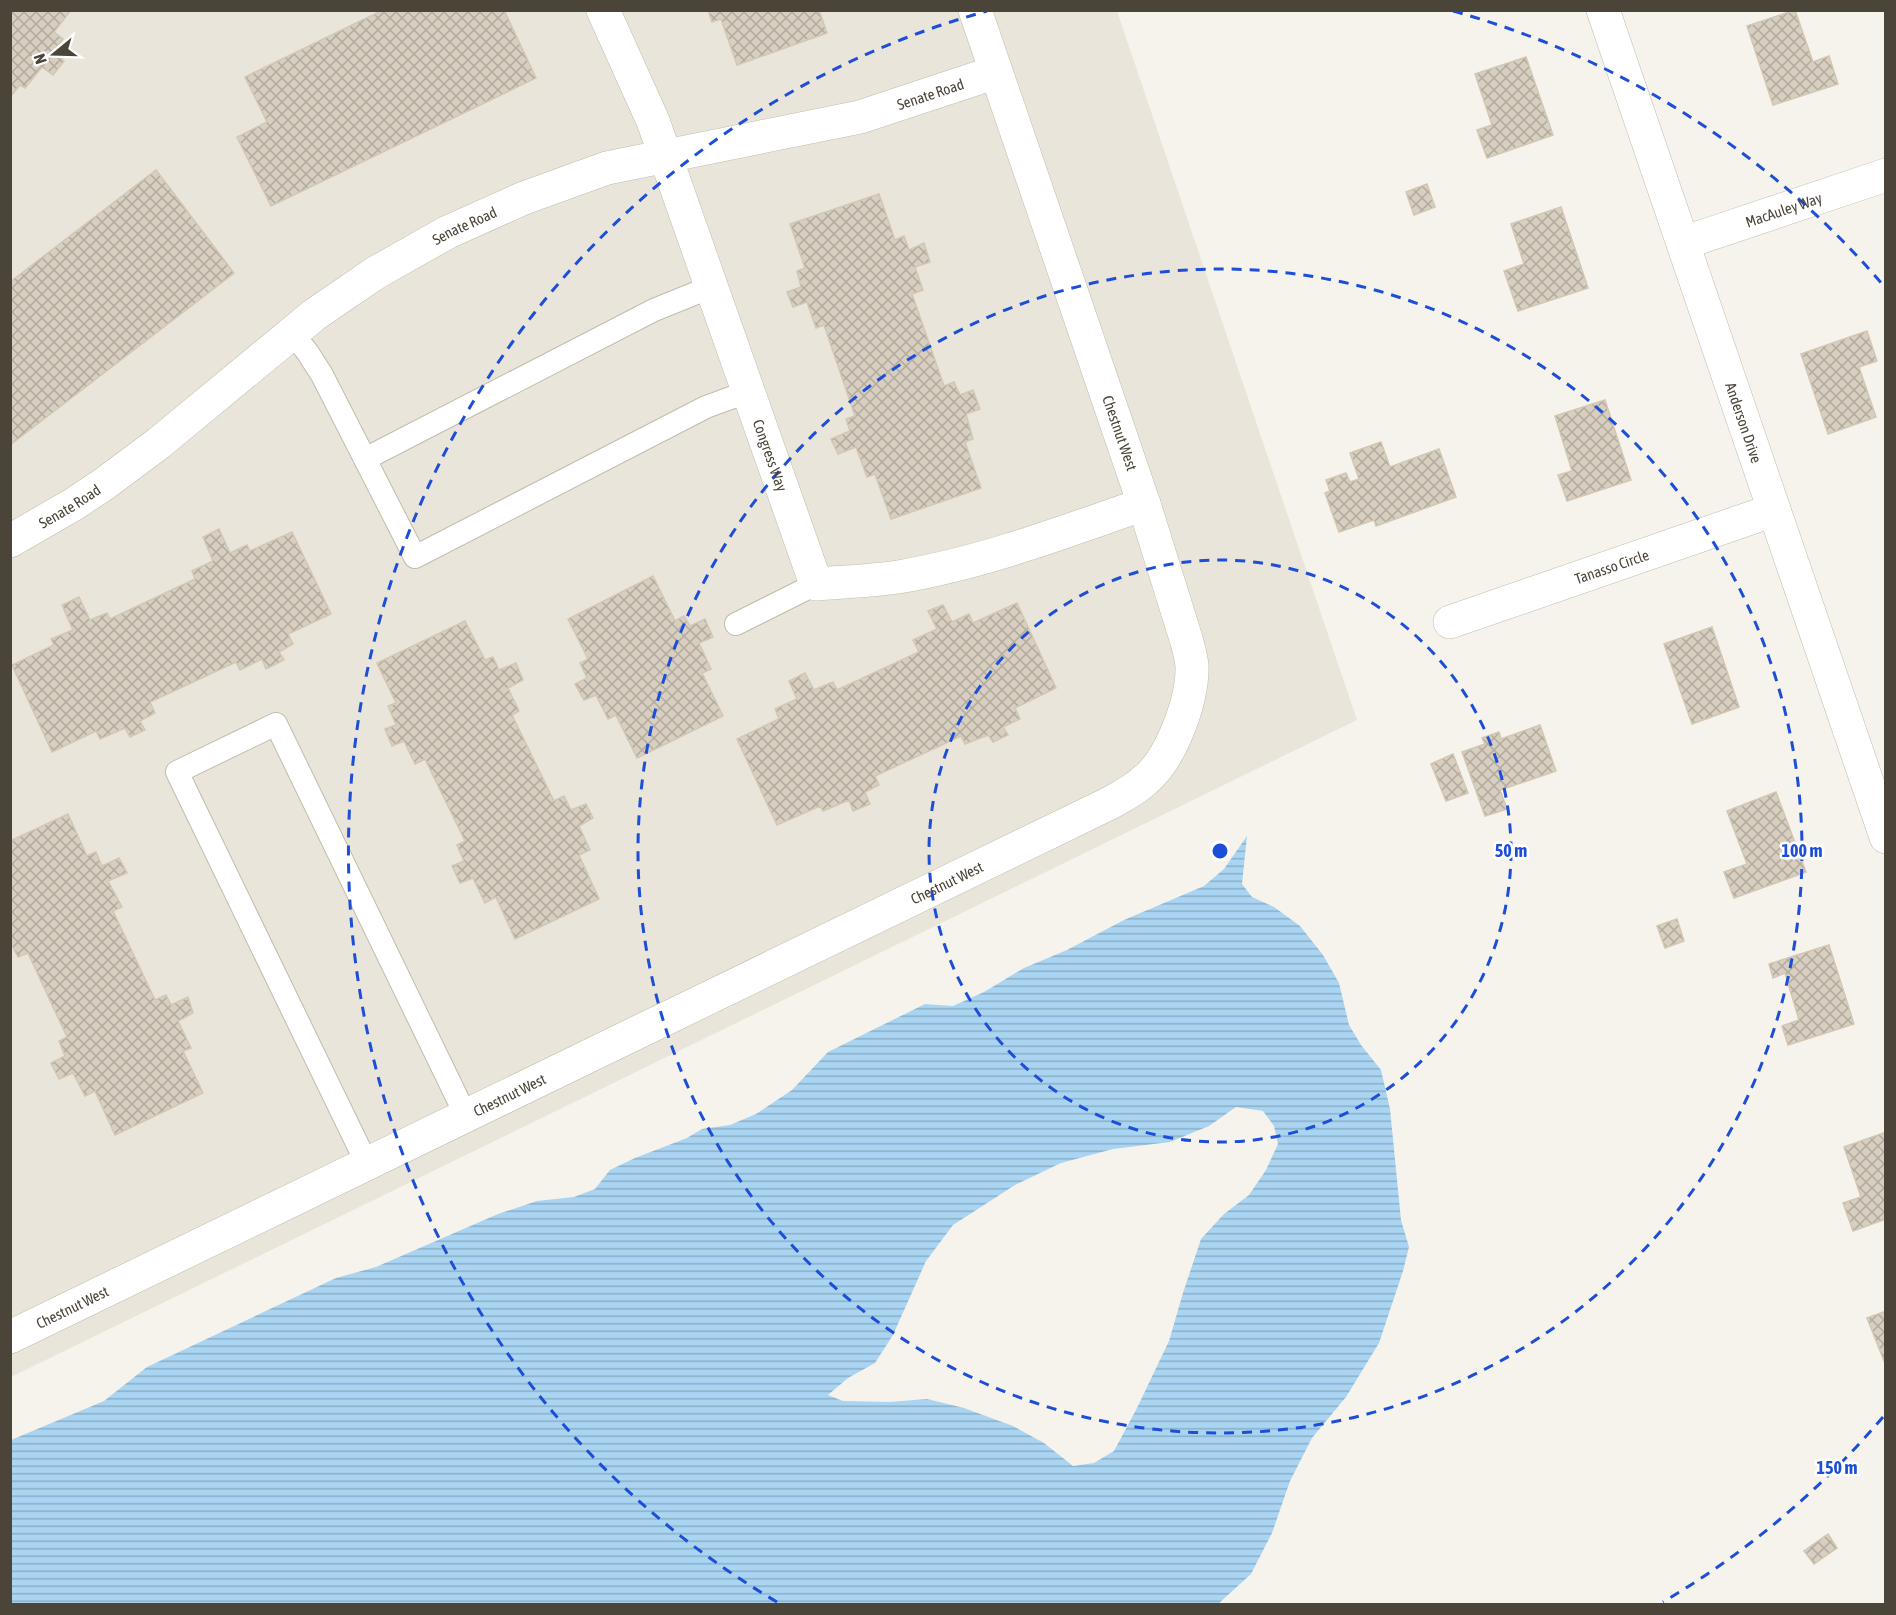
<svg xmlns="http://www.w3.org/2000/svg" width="1896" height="1615" font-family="'Asap Condensed',sans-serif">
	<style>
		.residential { fill: #eae5da }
		.water { fill: url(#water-rules); fill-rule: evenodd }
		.building { fill: url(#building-cross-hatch); stroke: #d3c7b4; stroke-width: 1.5 }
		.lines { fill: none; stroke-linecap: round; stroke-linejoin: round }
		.lane-casing { stroke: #c2bbae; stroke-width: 24 }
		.street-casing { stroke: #c2bbae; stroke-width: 34 }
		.lane { stroke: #fff; stroke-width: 22 }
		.street { stroke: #fff; stroke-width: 33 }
		.ring { fill: none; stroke: #1d4ed8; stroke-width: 3; stroke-dasharray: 10 8 }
		.labels { text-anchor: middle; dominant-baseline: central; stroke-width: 5; stroke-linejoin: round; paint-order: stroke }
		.street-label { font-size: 15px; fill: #4b4439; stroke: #fff }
		.centre { fill: #1d4ed8; stroke: #fff; stroke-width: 3 }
		.ring-label { font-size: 18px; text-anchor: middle; font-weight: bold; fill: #1d4ed8; stroke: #fff; stroke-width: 5; stroke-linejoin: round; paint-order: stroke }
	</style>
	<defs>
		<pattern id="water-rules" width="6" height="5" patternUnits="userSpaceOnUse" patternTransform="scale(1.5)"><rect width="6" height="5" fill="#a9d4f2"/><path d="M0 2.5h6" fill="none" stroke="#8caec5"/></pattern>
		<pattern id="building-cross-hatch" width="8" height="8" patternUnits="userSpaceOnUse" patternTransform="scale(1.5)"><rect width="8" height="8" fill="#d8cfc1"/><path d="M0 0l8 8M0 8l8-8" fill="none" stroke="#b1aa9e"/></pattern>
	</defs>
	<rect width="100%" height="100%" fill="#f6f3ec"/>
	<polygon class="residential" points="11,11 1117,11 1357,720 11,1377"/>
	<path class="water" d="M1247,836L1242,884L1252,897L1274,907L1300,926L1323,955L1339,983L1349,1025L1361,1045L1381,1070L1390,1109L1401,1220L1409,1247L1403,1271L1379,1343L1346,1397L1312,1438L1290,1481L1272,1533L1251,1574L1218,1604H11V1440L104,1401L147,1367L336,1278L376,1267L498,1214L537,1201L574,1197L595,1189L610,1170L635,1158L687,1138L702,1129L730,1125L756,1114L792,1090L828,1052L925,1004L953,1006L984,992L1024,968L1067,950L1124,920L1204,886L1224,869ZM1236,1107L1263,1111L1274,1126L1278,1144L1266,1170L1249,1195L1224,1214L1201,1239L1183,1293L1169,1341L1137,1408L1114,1451L1094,1463L1073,1466L1044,1443L1013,1426L964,1408L927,1399L890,1402L843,1401L828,1395L848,1378L875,1363L893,1335L926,1261L953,1225L1015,1185L1061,1163L1113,1149L1170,1142L1209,1126Z"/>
	<g class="building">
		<polygon points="10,10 71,10 54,32 63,39 54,52 64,61 53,75 42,67 25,88 20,85 10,97"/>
		<polygon points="383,10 504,10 536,78 271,206 237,137 267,122 245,77"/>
		<polygon points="708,10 819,10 827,33 737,65 721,19 712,22"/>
		<polygon points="1795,10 1813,62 1829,56 1838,84 1773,105 1747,26"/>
		<polygon points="1526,57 1553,135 1487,158 1477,130 1492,125 1475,74"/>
		<polygon points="156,170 234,273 10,445 10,282"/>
		<polygon points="1427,184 1435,207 1414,215 1406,192"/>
		<polygon points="879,194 895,240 904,236 909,250 924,243 930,262 915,267 923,290 912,294 944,386 954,382 960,395 973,390 980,409 966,414 973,439 965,442 981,488 891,519 875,474 867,477 856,447 838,454 831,439 850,431 846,419 855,416 824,325 816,328 807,302 793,307 787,292 801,287 797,271 805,268 790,224"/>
		<polygon points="1561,207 1588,288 1518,311 1504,271 1524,264 1511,224"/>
		<polygon points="1867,331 1877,361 1859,367 1876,417 1828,434 1801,354"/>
		<polygon points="1605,400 1631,480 1567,501 1558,475 1572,471 1555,416"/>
		<polygon points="1381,442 1390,467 1439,449 1456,497 1376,526 1374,520 1339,532 1325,493 1330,491 1326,480 1346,473 1350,482 1359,479 1350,453"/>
		<polygon points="219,529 230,553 247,545 250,551 292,532 331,614 288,634 293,644 279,652 284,660 266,669 262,659 240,670 236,662 150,702 155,713 140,721 145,730 130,737 125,728 100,739 96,731 52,752 12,665 54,645 51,639 73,630 62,605 79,597 90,620 107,613 110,619 195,579 192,571 213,561 203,537"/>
		<polygon points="653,576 675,621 684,616 690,626 705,619 713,637 699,643 711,669 702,673 723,716 637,758 616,715 608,719 596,695 584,700 575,684 587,678 580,663 588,659 568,619"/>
		<polygon points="1017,603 1056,688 1015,708 1020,719 1003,727 1008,735 993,742 988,735 965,744 961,736 875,776 879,785 865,792 870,804 853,811 849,800 823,811 820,806 777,825 737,739 779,719 775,709 797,699 789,681 805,673 814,690 833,682 837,690 919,652 913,640 937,629 928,611 943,605 952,622 969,614 973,623"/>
		<polygon points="465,621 485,660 493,657 499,670 516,663 523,680 508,688 519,711 512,715 554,801 564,796 571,810 586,804 593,818 579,826 590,850 579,855 599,899 515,939 496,897 485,903 473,878 460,883 452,866 464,861 457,845 465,841 425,759 415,764 404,741 392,746 385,729 396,725 388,706 396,703 377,663"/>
		<polygon points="1712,627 1739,707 1692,724 1664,644"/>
		<polygon points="1540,725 1556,771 1500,790 1507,809 1485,816 1462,752 1485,744 1482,738 1499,732 1501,739"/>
		<polygon points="1453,754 1468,793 1446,801 1431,764"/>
		<polygon points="1776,792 1806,872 1734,898 1724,872 1747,864 1727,811"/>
		<polygon points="68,814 87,856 96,852 102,866 119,858 127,873 108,881 122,907 113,911 155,1000 166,995 171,1005 188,997 193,1013 178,1021 191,1048 183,1051 203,1093 115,1135 95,1091 85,1096 73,1073 59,1079 51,1063 65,1056 59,1041 67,1037 28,953 18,957 10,942 10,841"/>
		<polygon points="1677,919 1684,941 1665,948 1657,926"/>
		<polygon points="1829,945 1854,1024 1788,1045 1782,1026 1799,1020 1785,973 1773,978 1769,964"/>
		<polygon points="1886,1132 1886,1219 1853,1231 1843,1203 1861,1197 1844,1147"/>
		<polygon points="1886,1311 1886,1366 1867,1318"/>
		<polygon points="1828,1534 1837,1548 1814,1564 1804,1551"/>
	</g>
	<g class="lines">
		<g class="lane-casing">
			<g id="lane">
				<polyline points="293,334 308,353 322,375 415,557 706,407 747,392"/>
				<polyline points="365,459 654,310 711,287"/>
				<polyline points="736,624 816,584"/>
				<polyline points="367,1164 177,772 276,724 466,1116"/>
			</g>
		</g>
		<g class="street-casing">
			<g id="street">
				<path id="s1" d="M603,10L653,121L816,584C843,582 871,581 898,577C982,563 1064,532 1144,504"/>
				<path id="s2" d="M1603,10L1886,837"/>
				<path id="s3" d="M1683,243L1886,175"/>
				<path id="s4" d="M10,541L74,504L104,484L159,443L314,315L346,293L377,272L448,232L524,198L607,168L860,117L996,72"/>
				<path id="s5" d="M1450,622L1774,510"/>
				<path id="s6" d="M10,1337L1110,803C1122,796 1135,790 1145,780C1172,758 1193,699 1192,665C1191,658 1189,649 1187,642L1144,504L975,10"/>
			</g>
		</g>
		<use href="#lane" class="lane"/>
		<use href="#street" class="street"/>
	</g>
	<g class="ring">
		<circle cx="1220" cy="851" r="291"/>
		<circle cx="1220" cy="851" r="582"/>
		<path d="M1883 1417A872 872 0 0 1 1663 1602M777 1602A872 872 0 0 1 987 11M1453 11A872 872 0 0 1 1883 285"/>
	</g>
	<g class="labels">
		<g class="street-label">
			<text stroke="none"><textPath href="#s4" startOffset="1041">Senate Road</textPath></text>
			<text stroke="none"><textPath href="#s3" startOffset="106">MacAuley Way</textPath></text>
			<text stroke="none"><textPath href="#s4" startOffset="555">Senate Road</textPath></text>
			<text stroke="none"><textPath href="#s2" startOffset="436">Anderson Drive</textPath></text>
			<text transform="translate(1120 433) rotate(71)">Chestnut West</text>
			<text stroke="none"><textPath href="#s1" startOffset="476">Congress Way</textPath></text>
			<text stroke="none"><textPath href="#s4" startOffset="69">Senate Road</textPath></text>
			<text stroke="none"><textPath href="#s5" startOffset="171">Tanasso Circle</textPath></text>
			<text stroke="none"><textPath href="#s6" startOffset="1041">Chestnut West</textPath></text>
			<text stroke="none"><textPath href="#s6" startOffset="555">Chestnut West</textPath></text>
			<text stroke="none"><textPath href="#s6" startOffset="69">Chestnut West</textPath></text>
		</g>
	</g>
	<circle cx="1220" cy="851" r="9" class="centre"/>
	<g class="ring-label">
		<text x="1511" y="857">50 m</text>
		<text x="1802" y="857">100 m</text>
		<text x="1837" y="1474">150 m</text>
	</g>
	<rect width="1896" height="1615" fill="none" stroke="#4b4439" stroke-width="24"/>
	<g transform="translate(54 54) rotate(251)" stroke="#ffffff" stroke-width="4.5" paint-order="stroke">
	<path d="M0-4.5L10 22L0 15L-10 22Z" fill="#4b4439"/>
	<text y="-9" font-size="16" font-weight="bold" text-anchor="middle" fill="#4b4439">N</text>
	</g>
</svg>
